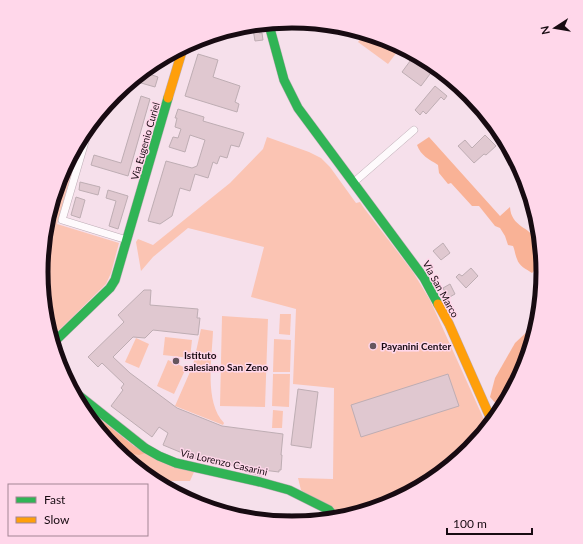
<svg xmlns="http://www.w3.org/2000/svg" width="583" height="544" font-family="Lato,sans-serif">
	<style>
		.green { fill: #fbc4b3 }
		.forest { fill: #f9b296 }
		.building { fill: #e0c8d0; stroke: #beadb3 }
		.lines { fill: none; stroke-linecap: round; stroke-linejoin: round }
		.street-casing { stroke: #beadb6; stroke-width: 8 }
		.fast-casing { stroke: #beadb6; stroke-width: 10 }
		.slow-casing { stroke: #beadb6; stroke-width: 10 }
		.street { stroke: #fefafc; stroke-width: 7 }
		.fast { stroke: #30b455; stroke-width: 9 }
		.slow { stroke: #ff9f0a; stroke-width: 9 }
		.poi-dot { fill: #66565e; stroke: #ffd7ea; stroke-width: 1.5 }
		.labels { text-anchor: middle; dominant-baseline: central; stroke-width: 3; stroke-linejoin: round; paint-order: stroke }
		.street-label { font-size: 10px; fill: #180b12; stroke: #ffd7ea }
		.poi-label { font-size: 10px; font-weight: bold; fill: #180b12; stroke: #ffd7ea; text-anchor: start }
		.rim { fill: none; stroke: #180b12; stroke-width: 5 }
	</style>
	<rect width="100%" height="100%" fill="#f6e0eb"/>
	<g class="green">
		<polygon points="363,35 388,40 400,48 388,64 358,42"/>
		<polygon points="267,137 309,152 321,158 330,167 356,203 360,202 364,208 413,272 430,300 486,424 469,450 387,504 336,514 301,490 298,478 333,479 334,388 293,384 296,309 251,297 264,247 188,228 153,257 141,271 136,242 138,239 153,245 230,183 263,149"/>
		<polygon points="79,147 57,224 119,243 111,273 106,284 53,336 41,272 60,176"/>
		<polygon points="280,314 291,314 290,335 279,334"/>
		<polygon points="222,316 268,319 265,407 220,406"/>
		<path d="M201,329L213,331C212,358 204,402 224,423L223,425L175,406L193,365Z"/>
		<polygon points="165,337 192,340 190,358 163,355"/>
		<polygon points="136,338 149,344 139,368 125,362"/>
		<polygon points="274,339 291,340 290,372 273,372"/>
		<polygon points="168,360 186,368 174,394 157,386"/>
		<polygon points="273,374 290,374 289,407 272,406"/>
		<polygon points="273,410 283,411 282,428 272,428"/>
		<polygon points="112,447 119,448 128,453 146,453 194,472 190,481 161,481"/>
	</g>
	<g class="forest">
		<path d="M429,137L500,216L510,207C511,227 530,227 536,240C539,246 542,267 542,273L539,269L535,270L532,273C526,269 519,266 517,259C515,255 515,250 513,246L508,245L505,236L500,228L495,226L479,206H472L451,183L448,184L439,173L438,165C429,159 421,156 417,145Z"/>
		<polygon points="531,328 523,368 501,401 497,405 490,397 495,378 515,343"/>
		<polygon points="86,408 134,446 146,453 139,455 128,453 119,448 112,447"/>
	</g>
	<g class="building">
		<polygon points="258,28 259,33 262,33 263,40 255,41 253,29"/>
		<polygon points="198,54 218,60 213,77 240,86 235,102 239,104 237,112 185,96"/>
		<polygon points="413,57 433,70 421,86 402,72"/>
		<polygon points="146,73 158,77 155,87 134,81"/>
		<polygon points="435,86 447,96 444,100 441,97 426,114 423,111 420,115 415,110"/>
		<polygon points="141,96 150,99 128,176 91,165 94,155 121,163"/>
		<polygon points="178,109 204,117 203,121 244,133 239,147 231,145 227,158 220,156 217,164 213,162 208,178 195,174 190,191 180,188 172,216 160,224 148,221 166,161 192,168 197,166 205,140 190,135 185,152 169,147 173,137 178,138 181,129 175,127 177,118 175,118"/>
		<polygon points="485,135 496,146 486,155 484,154 474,163 458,146 465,140 472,148"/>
		<polygon points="80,182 100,187 98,195 79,190"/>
		<polygon points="108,190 128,196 118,229 109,226 116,201 106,198"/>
		<polygon points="76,197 85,200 80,218 71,215"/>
		<polygon points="443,243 450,253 441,260 433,251"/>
		<polygon points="471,268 478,276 466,288 456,277 459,274 462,276"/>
		<polygon points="450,284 455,294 448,298 443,288"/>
		<polygon points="144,290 151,290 150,305 198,309 197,318 200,318 198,335 153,330 145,338 133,337 113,357 130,373 177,408 222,426 283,434 281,455 282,455 281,470 279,470 279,472 263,470 262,476 246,472 247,467 221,464 205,460 204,462 163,445 168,433 159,427 152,437 111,406 123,390 121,388 124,384 102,363 98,367 88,357 124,322 118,315"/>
		<polygon points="448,374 459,406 361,437 351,405"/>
		<polygon points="298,389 318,392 311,448 291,445"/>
	</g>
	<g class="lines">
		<g class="street-casing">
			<g id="street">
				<polyline points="87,135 62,220 127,240"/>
				<polyline points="353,183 414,130"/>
				<polyline points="282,521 291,517 310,519"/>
			</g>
		</g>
		<g class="fast-casing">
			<g id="fast">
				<polyline points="269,25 284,80 298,108 424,278 438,304"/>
				<polyline points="54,342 110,288 115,280 168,98"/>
				<polyline points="77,394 145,448 159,456 176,463 260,482 289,490 329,510 333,515"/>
			</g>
		</g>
		<g class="slow-casing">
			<g id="slow">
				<polyline points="168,98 183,48"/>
				<polyline points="438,304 449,324 490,417"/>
			</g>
		</g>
		<use href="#street" class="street"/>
		<use href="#fast" class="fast"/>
		<use href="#slow" class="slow"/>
	</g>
	<g class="poi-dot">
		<circle cx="373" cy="346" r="4"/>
		<circle cx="176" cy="361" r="4"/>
	</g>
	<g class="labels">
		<g class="street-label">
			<text transform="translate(145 141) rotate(-74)">Via Eugenio Curiel</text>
			<text transform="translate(441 289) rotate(61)">Via San Marco</text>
			<text transform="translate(224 462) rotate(13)">Via Lorenzo Casarini</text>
		</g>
		<g class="poi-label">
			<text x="381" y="346">Payanini Center</text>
			<text x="184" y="355">Istituto<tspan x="184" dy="12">salesiano San Zeno</tspan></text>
		</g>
	</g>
	<path d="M0 0H583V544H0ZM48 272a244 244 0 1 1 488 0a244 244 0 1 1-488 0Z" fill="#ffd7ea" fill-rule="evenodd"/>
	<path class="rim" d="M48 272a244 244 0 1 1 488 0a244 244 0 1 1-488 0Z"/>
	<rect x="8" y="484" width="140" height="52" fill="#ffd7ea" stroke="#a38594"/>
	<rect x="16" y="497" width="20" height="6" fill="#30b455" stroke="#a38594"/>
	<text x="44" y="504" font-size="12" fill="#180b12">Fast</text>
	<rect x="16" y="517" width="20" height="6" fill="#ff9f0a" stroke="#a38594"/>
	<text x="44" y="524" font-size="12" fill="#180b12">Slow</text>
	<g transform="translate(555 28) rotate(258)" stroke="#ffd7ea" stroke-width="3" paint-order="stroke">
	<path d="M0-3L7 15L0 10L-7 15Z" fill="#180b12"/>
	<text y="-6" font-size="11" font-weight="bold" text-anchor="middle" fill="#180b12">N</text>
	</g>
	<path d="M447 528v6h85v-6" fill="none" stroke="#180b12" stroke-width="2"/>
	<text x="453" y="528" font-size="12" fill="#180b12" stroke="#ffd7ea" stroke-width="3" paint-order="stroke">100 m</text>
</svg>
